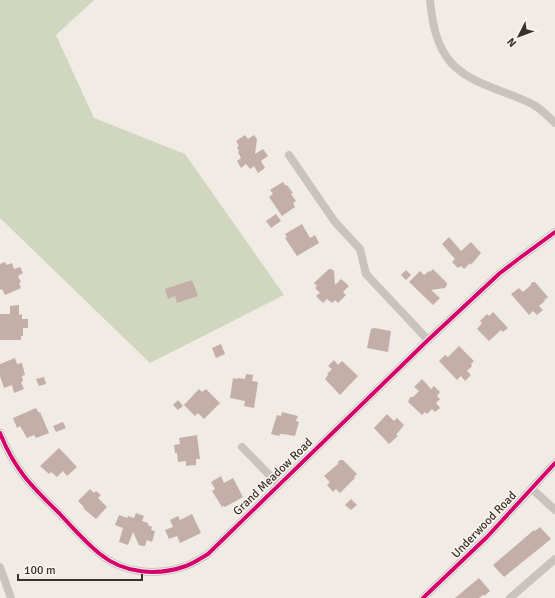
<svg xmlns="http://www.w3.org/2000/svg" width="555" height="598" font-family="Signika,sans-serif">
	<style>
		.green { fill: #d1d6bf }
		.building { fill: #c3afa7 }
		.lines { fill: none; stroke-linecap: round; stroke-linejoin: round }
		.minor { stroke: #c9c3be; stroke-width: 8 }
		.cycleway-casing { stroke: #fbf5ee; stroke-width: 6 }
		.cycleway { stroke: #d6006c; stroke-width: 4 }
		.labels { text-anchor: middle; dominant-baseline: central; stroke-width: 3; stroke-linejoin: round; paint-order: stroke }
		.street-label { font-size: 12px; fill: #3b302b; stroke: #fbf5ee }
	</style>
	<rect width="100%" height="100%" fill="#f0ebe5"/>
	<polygon class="green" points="0,0 94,0 56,35 94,118 185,154 284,295 150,363 0,218"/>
	<g class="building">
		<polygon points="245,135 248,139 254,135 257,139 255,154 263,149 268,156 261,161 265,168 258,173 254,166 250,169 246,164 241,168 237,161 241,158 238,152 239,151 237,147 239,146 236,141"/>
		<polygon points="283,182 286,186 287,185 293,193 291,194 296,201 293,203 295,207 282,216 269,197 273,194 270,190"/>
		<polygon points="276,214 281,221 271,228 266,221"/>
		<polygon points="302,224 310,238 315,235 319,243 297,256 285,238 287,237 285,234"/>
		<polygon points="449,237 461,251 471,242 481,253 471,265 470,263 464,269 461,266 458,268 452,262 455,259 442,244"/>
		<polygon points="5,262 7,265 12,263 14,269 20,267 23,273 18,276 21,282 19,283 21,288 5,295 2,289 0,290 0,264"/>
		<polygon points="329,269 331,269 334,271 335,285 341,279 349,286 343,292 346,295 338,303 335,300 332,303 327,299 323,303 316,296 320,293 315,288 317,286 314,283"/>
		<polygon points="433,269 447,283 447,285 445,288 431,290 440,298 433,305 409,282 420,271 424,275 429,271 430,272"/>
		<polygon points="406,270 411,275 406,280 401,275"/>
		<polygon points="192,280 198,296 177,303 175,296 168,299 165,289"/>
		<polygon points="532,282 535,282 548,297 544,300 545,301 539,306 543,310 537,315 533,311 529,315 511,294 519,288 523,292 530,286"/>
		<polygon points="19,305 19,315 22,314 22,319 28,319 28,328 23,328 23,336 21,336 21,340 0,340 0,314 10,314 10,306"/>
		<polygon points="493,312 508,328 503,332 501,330 489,341 477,329 482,323 480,321 487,314 489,316"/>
		<polygon points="374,328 391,331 388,352 367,348 371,329"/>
		<polygon points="221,344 225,354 216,358 212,348"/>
		<polygon points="459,346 474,361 471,364 472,366 467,371 471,375 465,381 461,376 457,380 439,361 445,355 448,357"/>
		<polygon points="15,358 17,364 22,363 25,375 22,376 23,381 21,382 24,389 14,393 12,385 4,388 0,376 0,364"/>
		<polygon points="334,360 338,365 342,361 358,376 340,395 325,379 328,375 327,374 332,369 328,366"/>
		<polygon points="246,374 253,375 252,381 258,382 254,408 244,406 245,401 230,398 233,378 237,379 238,378 245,379"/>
		<polygon points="44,377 46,384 39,386 36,379"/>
		<polygon points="422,379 431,389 434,386 440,392 437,396 440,399 436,403 440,408 435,412 432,409 427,414 425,412 422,415 408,402 410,397 413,397 419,391 414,387"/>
		<polygon points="199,389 202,392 206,389 220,403 204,419 198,413 195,416 184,405"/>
		<polygon points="178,400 183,406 178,410 173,405"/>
		<polygon points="36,408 39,413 40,412 49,433 36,438 34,435 27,438 20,426 17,428 13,418"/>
		<polygon points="282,412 298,416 296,421 299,422 295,436 283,434 280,434 279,436 271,434 277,415 281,416"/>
		<polygon points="387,414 394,421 397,418 404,425 396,435 398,436 389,444 374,428"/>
		<polygon points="63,422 66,428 56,432 53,426"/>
		<polygon points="197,435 200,459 196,459 196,465 186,466 186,461 178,462 177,453 175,453 174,445 180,444 179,438"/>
		<polygon points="59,448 77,467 67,476 63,471 57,477 51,472 49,474 40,466"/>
		<polygon points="340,460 343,460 357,474 354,477 355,478 340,493 336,489 333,492 327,485 330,482 324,476 338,464 338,462"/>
		<polygon points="221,476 224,483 233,478 243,497 225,507 224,506 222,507 212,491 215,489 211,482"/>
		<polygon points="90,489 94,493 96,491 101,495 98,498 107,507 96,519 83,508 84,507 78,501"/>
		<polygon points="351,499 357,505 351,510 345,505"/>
		<polygon points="136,513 144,516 142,521 148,523 148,525 152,527 151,530 155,531 152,542 147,540 145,546 142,546 139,545 133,532 128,545 119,542 123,528 115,525 119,515 127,518 128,516 134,518"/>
		<polygon points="192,514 201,533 180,543 177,536 169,539 165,530 173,527 170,520 178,516 180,520"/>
		<polygon points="540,527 551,539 504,577 493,565 534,530 535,531"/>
		<polygon points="479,578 490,591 484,596 483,595 479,598 455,598"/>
	</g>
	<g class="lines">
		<g class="minor">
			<path d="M430,0C432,19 435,40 446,56C464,84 506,90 534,105C542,110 548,116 555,123"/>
			<polyline points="289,155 335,222 360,249 366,274 428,340"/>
			<path d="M0,433C14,469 32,487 59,513C72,527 85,542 100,554C124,574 158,576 186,566C194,563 201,558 208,554L428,340L500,273L521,257L555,232"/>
			<polyline points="242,447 279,485"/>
			<polyline points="532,489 555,510"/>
			<polyline points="0,567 11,598"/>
			<polyline points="423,598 487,537 555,463"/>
			<polyline points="510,598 555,559"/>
		</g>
		<g class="cycleway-casing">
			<g id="cycleway">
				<path d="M0,433C14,469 32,487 59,513C72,527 85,542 100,554C124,574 158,576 186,566C194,563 201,558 208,554L428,340L500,273L521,257L555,232"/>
				<polyline points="423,598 487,537 555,463"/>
			</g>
		</g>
		<use href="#cycleway" class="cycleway"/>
	</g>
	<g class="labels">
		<g class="street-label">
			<text transform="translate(273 477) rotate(-44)">Grand Meadow Road</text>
			<text transform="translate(484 525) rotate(-46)">Underwood Road</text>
		</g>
	</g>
	<g transform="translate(519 36) rotate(228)" stroke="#fbf5ee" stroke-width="3" paint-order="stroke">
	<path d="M0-3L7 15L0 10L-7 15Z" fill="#3b302b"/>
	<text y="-6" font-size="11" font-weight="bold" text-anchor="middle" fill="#3b302b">N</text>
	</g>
	<path d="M18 574v6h124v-6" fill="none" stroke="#3b302b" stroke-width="2"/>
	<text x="24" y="574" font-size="12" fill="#3b302b" stroke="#fbf5ee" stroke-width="3" paint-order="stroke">100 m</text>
</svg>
